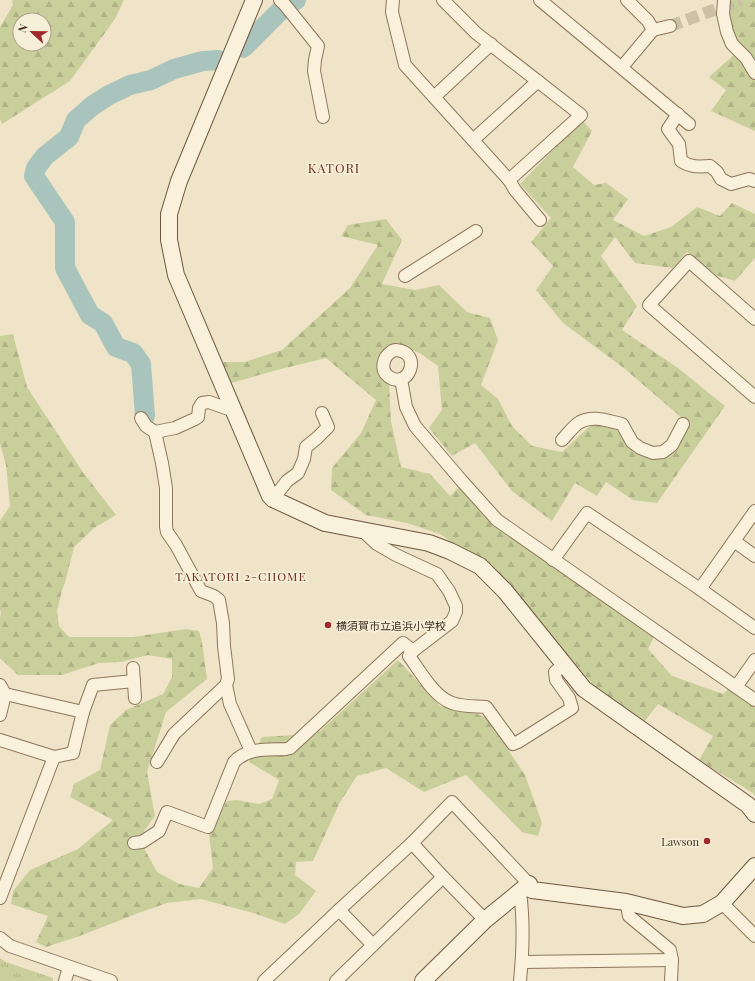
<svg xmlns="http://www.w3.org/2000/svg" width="755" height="981" font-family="'Playfair Display','Noto Sans JP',serif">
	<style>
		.grass { fill: url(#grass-tufts) }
		.forest { fill: url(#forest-firs); fill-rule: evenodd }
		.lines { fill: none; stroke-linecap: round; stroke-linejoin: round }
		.river { stroke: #a9c4bc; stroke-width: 20 }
		.street-tunnel { stroke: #ccc0a6; stroke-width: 12; stroke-dasharray: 12 6; stroke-linecap: butt }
		.street-casing { stroke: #8d765c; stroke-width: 14 }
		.secondary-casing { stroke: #6f573f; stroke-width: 18 }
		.street { stroke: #faf1dc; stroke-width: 12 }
		.secondary { stroke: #faf1dc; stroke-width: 16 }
		.poi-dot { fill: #9e2a2b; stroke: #f7eed8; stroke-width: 1.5 }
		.labels { text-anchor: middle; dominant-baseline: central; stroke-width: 3.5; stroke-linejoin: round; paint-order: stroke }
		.poi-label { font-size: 11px; fill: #3d2e20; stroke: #f7eed8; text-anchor: start }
		.neighbourhood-label { font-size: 12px; letter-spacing: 1px; fill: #6b2e1e; stroke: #f7eed8 }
		.quarter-label { font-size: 13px; letter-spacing: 1px; fill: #6b2e1e; stroke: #f7eed8 }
	</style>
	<defs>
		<pattern id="grass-tufts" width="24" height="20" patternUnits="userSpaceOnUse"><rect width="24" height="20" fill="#c9cf9b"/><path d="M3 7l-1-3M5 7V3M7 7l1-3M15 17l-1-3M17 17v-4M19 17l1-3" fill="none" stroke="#aeb285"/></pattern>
		<pattern id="forest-firs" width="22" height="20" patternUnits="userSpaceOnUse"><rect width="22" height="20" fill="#c9cf9b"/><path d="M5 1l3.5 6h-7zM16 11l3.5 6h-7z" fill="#aeb285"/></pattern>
	</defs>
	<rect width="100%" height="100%" fill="#f0e4c8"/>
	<polygon class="grass" points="0,958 6,962 53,978 53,981 0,981"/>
	<g class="forest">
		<path d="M12,0H124L115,19L70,81L2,124L0,119V27L13,5ZM20,20H44V44H20Z"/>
		<polygon points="728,0 755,0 755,131 711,111 726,90 709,77 736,53 727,17"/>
		<polygon points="582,120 592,131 573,167 594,185 606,183 628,199 613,220 644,236 671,227 697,207 720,216 732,203 755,214 755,258 735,281 715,275 687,252 673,268 635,263 615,237 601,256 637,306 622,330 678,368 725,406 657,503 633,500 606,482 597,496 575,483 552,521 512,491 475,443 452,456 429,428 442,410 438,366 421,354 398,343 381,351 376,367 382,379 389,385 391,421 401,467 430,474 450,496 459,487 491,522 654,637 648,649 672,676 723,694 728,689 755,708 755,796 753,793 699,760 713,736 658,704 645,721 596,688 503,578 440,534 407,523 366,515 331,490 332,468 361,433 376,400 326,358 277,370 228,384 219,362 245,362 282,350 350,288 378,245 341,236 348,225 386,219 402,240 382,284 415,290 439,285 467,312 490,318 498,340 481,385 498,399 512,426 532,446 562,452 592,424 621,431 634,453 669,454 690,425 625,369 563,323 536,290 553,266 531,242 551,218 520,184"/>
		<polygon points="13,334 27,387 82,471 116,515 94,528 74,547 65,583 62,590 57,611 59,626 69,637 133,637 186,629 199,631 202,642 207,679 166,712 147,772 155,816 144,831 145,850 157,872 179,884 199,888 213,868 209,834 227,801 237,800 259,804 272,799 279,780 249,762 262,737 294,735 320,731 398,660 440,706 477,714 487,718 525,775 542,823 538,836 522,832 466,775 424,792 386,768 357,776 340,802 313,861 296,862 295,875 316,891 299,914 285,924 253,913 201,899 167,903 144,911 77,937 46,947 36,942 48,916 11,904 13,891 30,870 78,849 113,820 70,797 74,784 100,770 110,725 126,710 163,694 172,677 172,659 148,655 121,662 99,663 62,675 18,675 0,658 0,618 1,612 0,610 0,521 10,506 6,465 0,444 0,336"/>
	</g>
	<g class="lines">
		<g class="river">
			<polyline points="243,48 283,8 296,0"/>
			<polyline points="145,416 141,364 133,353 116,347 103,323 90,315 65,268 65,222 34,176 36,168 45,156 69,137 76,120 92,106 109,95 130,85 151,80 174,69 203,61 219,60"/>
		</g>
		<polyline class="street-tunnel" points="670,26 741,0"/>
		<g class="street-casing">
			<g id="street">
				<polyline points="280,0 285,5 318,46 315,60 314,71 323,117"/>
				<polyline points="393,0 392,12 405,65 509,180 515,190 540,220"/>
				<polyline points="443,0 476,33 581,115 509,180"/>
				<polyline points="540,0 689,124"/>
				<polyline points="627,0 648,21 653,30"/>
				<polyline points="724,0 723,14 727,32 732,44 746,58 755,73"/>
				<polyline points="622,67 653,30 670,26"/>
				<polyline points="434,97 491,44"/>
				<path d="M678,114L668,129L679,144L681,161C690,167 699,167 710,166L717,172L721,179L731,184L749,179L755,181"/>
				<polyline points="473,140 538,81"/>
				<polyline points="405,276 476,231"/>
				<polyline points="755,319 689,261 649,305 755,397"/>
				<path d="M396,350C424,352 408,392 388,376C380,370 383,357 391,352C392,351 394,350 396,350Z"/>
				<polyline points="401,379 406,407 415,426 461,480 497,520 755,700"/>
				<polyline points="141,418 146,426 155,432 175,428 195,419 198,417 199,408 202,403 209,402 234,411"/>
				<polyline points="155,432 162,463 166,488 166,527 167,532 176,545 201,591 214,596 219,600 223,623 224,646 228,679 226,685 230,704 251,751"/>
				<path d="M562,440C567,435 573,426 580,422C593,415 608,421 622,424L632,442L640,448L653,453L663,452L672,445L683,424"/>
				<polyline points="273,499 287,481 298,473 304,459 306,447 317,438 328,427 322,413"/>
				<polyline points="734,541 755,556"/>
				<polyline points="553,560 587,513 700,589 755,628"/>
				<polyline points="700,589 755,511"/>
				<path d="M413,651L409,656C420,671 434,697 452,703C463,707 475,706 486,707L513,744L518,742L572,708L569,698L556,680L555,672L564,664"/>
				<polyline points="133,668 135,698"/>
				<polyline points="0,685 5,694 83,712"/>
				<polyline points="736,687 755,660"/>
				<polyline points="0,715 5,694"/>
				<polyline points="0,740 54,757 73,753 83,712 93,685 134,681"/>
				<polyline points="157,762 174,734 226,685"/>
				<path d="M134,843L142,842L159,831L167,812L208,827L234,762C248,747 268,750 286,749L290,748L403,643L413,651L452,621L456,612V606L449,591L437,574L396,555L377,544L363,531"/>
				<polyline points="412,843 443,877 485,920"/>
				<path d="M520,892C524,921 523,951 520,981"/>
				<polyline points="0,898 54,757"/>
				<polyline points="626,902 629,916 670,950 672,960 671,981"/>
				<polyline points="722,903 755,936"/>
				<polyline points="339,910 373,945"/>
				<polyline points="0,938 10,946 111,981"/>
				<polyline points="522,962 672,960"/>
				<polyline points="65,981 69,967"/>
				<polyline points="264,981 339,910 412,843 452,802 529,884"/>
				<polyline points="336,981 443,877"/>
			</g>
		</g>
		<g class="secondary-casing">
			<g id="secondary">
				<polyline points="254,0 179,181 169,214 169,240 176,275 270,496 273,499 325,523 429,543 450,551 480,566 505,591 584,689 748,805 755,814"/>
				<polyline points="423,981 485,920 529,884 532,890 626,902 683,916 703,914 722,903 755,866"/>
			</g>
		</g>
		<use href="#street" class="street"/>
		<use href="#secondary" class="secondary"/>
	</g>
	<g class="poi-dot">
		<circle cx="328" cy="625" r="4"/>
		<circle cx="707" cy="841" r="4"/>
	</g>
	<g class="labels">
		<g class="poi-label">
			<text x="336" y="625">横須賀市立追浜小学校</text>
			<text x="699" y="841" text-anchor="end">Lawson</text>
		</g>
		<g class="neighbourhood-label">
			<text x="241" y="576">TAKATORI 2-CHOME</text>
		</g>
		<g class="quarter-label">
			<text x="334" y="167">KATORI</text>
		</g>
	</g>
	<g transform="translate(32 32) rotate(292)"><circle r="19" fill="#f7eed8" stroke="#ada18e"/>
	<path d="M0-3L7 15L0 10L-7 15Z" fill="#9e2a2b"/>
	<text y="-6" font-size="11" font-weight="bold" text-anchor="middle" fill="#3d2e20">N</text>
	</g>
</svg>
